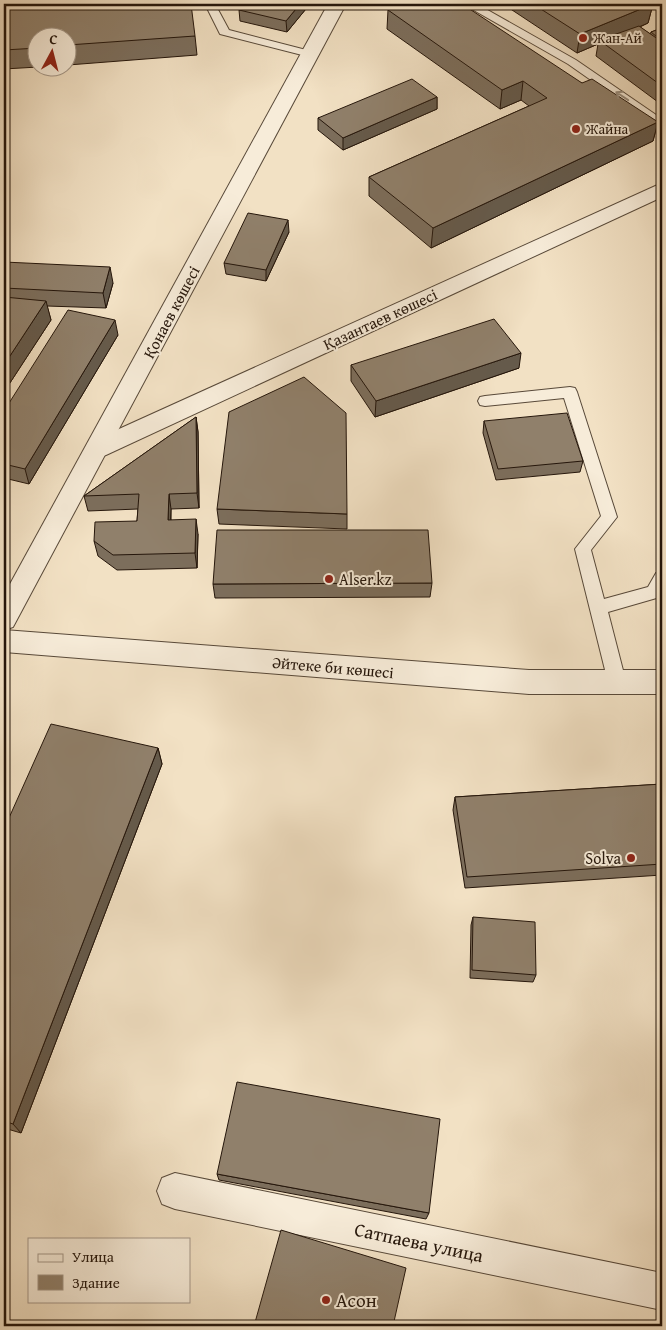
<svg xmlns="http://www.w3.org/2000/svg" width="666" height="1330" font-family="'Gentium Book Plus',serif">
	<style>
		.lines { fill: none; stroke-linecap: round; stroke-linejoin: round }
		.service-casing { stroke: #584939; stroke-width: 2 }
		.minor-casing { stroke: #584939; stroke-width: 2 }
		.tertiary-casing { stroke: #584939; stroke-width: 2 }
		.service { fill: #f7ecd9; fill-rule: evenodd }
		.minor { fill: #f7ecd9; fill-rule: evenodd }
		.tertiary { fill: #f7ecd9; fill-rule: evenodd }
		.wall { fill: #7c6e5c; stroke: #25160b }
		.shaded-wall { fill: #655a4b; stroke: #25160b }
		.building { fill: #90806b; stroke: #25160b }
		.oneway { stroke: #988c7c }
		.poi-dot { fill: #8f2418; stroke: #f7ecd9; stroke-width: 2 }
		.labels { text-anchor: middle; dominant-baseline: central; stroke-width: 4; stroke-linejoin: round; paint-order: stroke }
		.far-poi-label { font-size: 14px; fill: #25160b; stroke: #f7ecd9; text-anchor: start }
		.street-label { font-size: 16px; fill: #25160b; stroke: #f7ecd9 }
		.poi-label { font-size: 16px; fill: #25160b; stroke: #f7ecd9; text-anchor: start }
		.near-street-label { font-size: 19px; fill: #25160b; stroke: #f7ecd9 }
		.near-poi-label { font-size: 19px; fill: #25160b; stroke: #f7ecd9; text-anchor: start }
	</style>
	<rect width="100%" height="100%" fill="#f2e1c4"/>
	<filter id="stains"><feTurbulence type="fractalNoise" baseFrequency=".004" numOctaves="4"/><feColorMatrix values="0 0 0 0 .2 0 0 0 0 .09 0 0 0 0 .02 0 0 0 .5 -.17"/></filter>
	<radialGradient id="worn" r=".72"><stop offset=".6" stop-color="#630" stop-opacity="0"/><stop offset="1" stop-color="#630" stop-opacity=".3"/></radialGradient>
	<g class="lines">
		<g class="service-casing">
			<g id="service">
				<polygon points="205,4 215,4 229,30 314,52 316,54 310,57 220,34"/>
				<polygon points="463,4 477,4 576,60 662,119 662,128 658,127 568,64"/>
				<polygon points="570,387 575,388 577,392 617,517 591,550 604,599 648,587 656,573 662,572 662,593 660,597 608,612 626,682 623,687 617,689 611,687 608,682 575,549 601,516 564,398 485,406 480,405 478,401 480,397 485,396"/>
			</g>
		</g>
		<g class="minor-casing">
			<g id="minor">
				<polygon points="662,183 662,197 106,455 97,458 88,455 85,449 88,443"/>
				<polygon points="175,1173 662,1273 662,1310 175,1209 162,1204 157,1191 162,1178"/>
			</g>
		</g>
		<g class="tertiary-casing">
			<g id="tertiary">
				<polygon points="328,4 346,4 13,627 4,630 4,595"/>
				<polygon points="4,630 529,670 662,670 662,694 529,694 4,652"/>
			</g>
		</g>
		<use href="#service" class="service"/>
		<use href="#minor" class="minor"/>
		<use href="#tertiary" class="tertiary"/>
	</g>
	<g class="wall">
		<polygon points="4,4 195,36 197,55 68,65 68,38 38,38 38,67 4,69"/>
		<polygon points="310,4 287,32 240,21 239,10"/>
		<polygon points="503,4 653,4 648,23 640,27 650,34 651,32 662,28 662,105 596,56 598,44 577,53"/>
		<polygon points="388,10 582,83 658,122 653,141 431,248 369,196 369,177 529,106 521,100 500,109 387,29"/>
		<polygon points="437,97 437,109 343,150 318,130 318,118"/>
		<polygon points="289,232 266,281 226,274 224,263"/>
		<polygon points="4,262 113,283 106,308 47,306 51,320 4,392"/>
		<polygon points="118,335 29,484 4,478 4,411"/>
		<polygon points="351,365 519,368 375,417 351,381"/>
		<polygon points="662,380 662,405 657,398"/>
		<polygon points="196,417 198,432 199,508 171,509 171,520 198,534 197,568 117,570 98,556 94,541 137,521 138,509 88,511 84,496"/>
		<polygon points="484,421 583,461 580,472 496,480 483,433"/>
		<polygon points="217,509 347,514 347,529 219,524"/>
		<polygon points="432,583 430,597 215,598 213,584"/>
		<polygon points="158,748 162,764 21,1133 4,1128 4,829"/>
		<polygon points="662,784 662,875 465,888 453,810 455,797"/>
		<polygon points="473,917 536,975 533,982 470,978 471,925"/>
		<polygon points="217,1174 429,1213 426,1219 219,1180"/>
	</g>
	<g class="shaded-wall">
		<polygon points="300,4 310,4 287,32 286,21"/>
		<polygon points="653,4 648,23 602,43 599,40 598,44 577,53 580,34"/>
		<polygon points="523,81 521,100 500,109 502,90"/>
		<polygon points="437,97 437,109 343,150 343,138"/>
		<polygon points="658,122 653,141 431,248 433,228"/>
		<polygon points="288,220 289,232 266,281 266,270"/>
		<polygon points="110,267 113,283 106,308 103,293"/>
		<polygon points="46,301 51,320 4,392 4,365"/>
		<polygon points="115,320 118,335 29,484 25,469"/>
		<polygon points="521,353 519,368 375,417 376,401"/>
		<polygon points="196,417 198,432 199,508 197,493"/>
		<polygon points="169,494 171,509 170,535 168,520"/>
		<polygon points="196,519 198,534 197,568 195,553"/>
		<polygon points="158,748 162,764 21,1133 13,1124"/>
	</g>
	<g class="building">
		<polygon points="4,4 191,4 195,36 68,45 68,38 38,38 38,48 4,50"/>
		<polygon points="244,4 300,4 286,21 239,10"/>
		<polygon points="404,4 462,4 582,83 592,79 658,122 433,228 369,177 547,98 523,81 502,90 388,10"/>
		<polygon points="533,4 653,4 580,34"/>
		<polygon points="639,26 662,42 662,86 599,40"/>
		<polygon points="662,28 662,41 651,32"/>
		<polygon points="412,79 437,97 343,138 318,118"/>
		<polygon points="248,213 288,220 266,270 224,263"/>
		<polygon points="4,262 110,267 103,293 4,288"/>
		<polygon points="4,297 46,301 4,365"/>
		<polygon points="68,310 115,320 25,469 4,464 4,411"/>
		<polygon points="494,319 521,353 376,401 351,365"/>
		<polygon points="304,377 346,413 347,514 217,509 229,412"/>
		<polygon points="567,413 583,461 498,469 484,421"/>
		<polygon points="196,417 197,493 169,494 168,520 196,519 195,553 113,555 94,541 95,522 137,521 139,494 84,496"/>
		<polygon points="217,530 428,530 432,583 213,584"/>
		<polygon points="51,724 158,748 13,1124 4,1121 4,829"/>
		<polygon points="662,784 662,864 467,877 455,797"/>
		<polygon points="473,917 535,922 536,975 472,970"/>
		<polygon points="237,1082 440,1119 429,1213 217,1174"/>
		<polygon points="281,1230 406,1268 393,1326 254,1326"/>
	</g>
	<defs><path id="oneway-shaft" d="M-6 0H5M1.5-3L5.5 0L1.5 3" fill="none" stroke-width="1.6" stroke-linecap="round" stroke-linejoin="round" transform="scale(1.25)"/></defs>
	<use class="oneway" href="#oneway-shaft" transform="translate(622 96) rotate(-146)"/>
	<g class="poi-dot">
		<circle cx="583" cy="38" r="5"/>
		<circle cx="576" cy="129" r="5"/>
		<circle cx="329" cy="579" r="5"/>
		<circle cx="631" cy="858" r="5"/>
		<circle cx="326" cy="1300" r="5"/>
	</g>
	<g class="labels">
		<g class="far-poi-label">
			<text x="593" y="38">Жан-Ай</text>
			<text x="586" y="129">Жайна</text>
		</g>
		<g class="street-label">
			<text transform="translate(171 312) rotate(-62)">Қонаев көшесі</text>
			<text transform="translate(380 319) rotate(-25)">Қазантаев көшесі</text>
			<text transform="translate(333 667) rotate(5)">Әйтеке би көшесі</text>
		</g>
		<g class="poi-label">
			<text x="339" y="579">Alser.kz</text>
			<text x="621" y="858" text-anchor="end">Solva</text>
		</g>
		<g class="near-street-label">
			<text transform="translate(419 1242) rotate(12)">Сатпаева улица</text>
		</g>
		<g class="near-poi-label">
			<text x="336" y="1300">Асон</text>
		</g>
	</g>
	<rect width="666" height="1330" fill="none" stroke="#f2e1c4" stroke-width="20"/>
	<rect x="5" y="5" width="656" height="1320" fill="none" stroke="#25160b" stroke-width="2.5"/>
	<rect x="10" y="10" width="646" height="1310" fill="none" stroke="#25160b"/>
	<rect x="28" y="1238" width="162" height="65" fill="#f7ecd9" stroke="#a39687"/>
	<rect x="38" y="1254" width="25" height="8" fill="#f7ecd9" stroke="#a39687"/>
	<text x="72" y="1262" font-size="15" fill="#25160b">Улица</text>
	<rect x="38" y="1275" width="25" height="15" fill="#90806b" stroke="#a39687"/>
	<text x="72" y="1288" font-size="15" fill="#25160b">Здание</text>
	<g transform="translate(52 52) rotate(7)"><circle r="24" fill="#f7ecd9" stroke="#a39687"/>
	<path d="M0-4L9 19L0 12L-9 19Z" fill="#8f2418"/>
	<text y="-8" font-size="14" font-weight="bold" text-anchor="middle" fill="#25160b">С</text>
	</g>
	<rect width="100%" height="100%" filter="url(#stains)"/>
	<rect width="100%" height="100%" fill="url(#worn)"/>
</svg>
